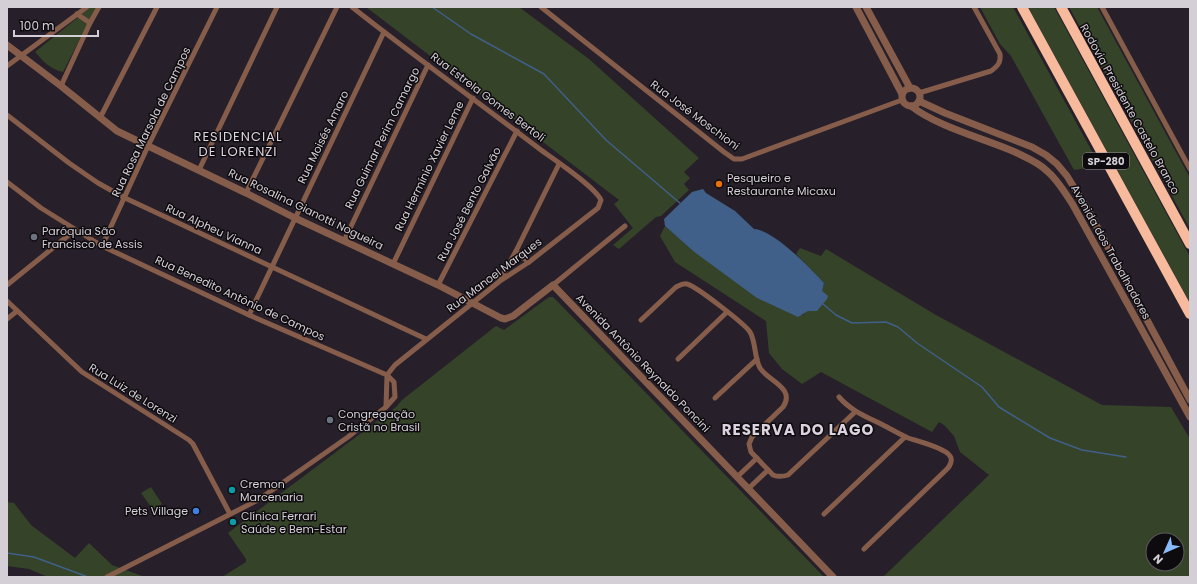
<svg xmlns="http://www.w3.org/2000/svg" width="1197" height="584" font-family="Poppins,sans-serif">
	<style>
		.green { fill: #354328; fill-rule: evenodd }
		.water { fill: #406089 }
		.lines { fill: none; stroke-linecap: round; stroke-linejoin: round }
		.stream { stroke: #406089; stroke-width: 1.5 }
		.minor { stroke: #865d4a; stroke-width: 5 }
		.tertiary { stroke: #865d4a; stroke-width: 7 }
		.motorway { stroke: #f7ba9d; stroke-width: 10 }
		.food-dot { fill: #e8710a; stroke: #0e0b0f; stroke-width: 1.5 }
		.worship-dot { fill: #6b7280; stroke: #0e0b0f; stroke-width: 1.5 }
		.culture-dot { fill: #0f9aa8; stroke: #0e0b0f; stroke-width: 1.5 }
		.shop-dot { fill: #3f7fe0; stroke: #0e0b0f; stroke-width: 1.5 }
		.labels { text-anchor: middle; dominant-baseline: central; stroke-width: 3; stroke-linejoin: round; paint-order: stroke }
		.shield { fill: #0e0b0f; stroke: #99949a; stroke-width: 1 }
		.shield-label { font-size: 10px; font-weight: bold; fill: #d4cfd6 }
		.street-label { font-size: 11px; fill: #d4cfd6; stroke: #0e0b0f }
		.poi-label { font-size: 11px; fill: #d4cfd6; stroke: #0e0b0f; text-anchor: start }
		.quarter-label { font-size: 13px; letter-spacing: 1px; fill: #dcd3e0; stroke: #0e0b0f }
		.district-label { font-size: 15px; font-weight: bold; letter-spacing: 1px; fill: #dcd3e0; stroke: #0e0b0f }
	</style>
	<rect width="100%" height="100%" fill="#27202a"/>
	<g class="green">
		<path d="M91,7H96L63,72C50,69 44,62 35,52Z"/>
		<polygon points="366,7 519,7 589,59 699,158 684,172 690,178 684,184 689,190 661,216 656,217 619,249 613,245 633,228 614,204 619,200"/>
		<polygon points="980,7 1013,7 1100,166 1074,170 1011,56 1000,44"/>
		<polygon points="1028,7 1054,7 1190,257 1190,303"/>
		<polygon points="1069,7 1097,7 1190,178 1190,229"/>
		<path d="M665,226L693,251L803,315C812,307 821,295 824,283L796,254L800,248L821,256L826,249L936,315L1102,405L1171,407L1190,439V577H883L989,475L960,452L954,436L944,425L939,422L932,432L821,372L802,384L782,369L769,353L766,321L675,262L660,236ZM1153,540H1177V564H1153Z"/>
		<polygon points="549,297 553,297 558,302 824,577 222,577 246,562 246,559 228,533 396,407 402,400 496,326 504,330"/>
		<polygon points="151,487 162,504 153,510 141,493"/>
		<polygon points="7,502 14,503 31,525 75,558 89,543 112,565 145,577 48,577 29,569 7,566"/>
	</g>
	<path class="water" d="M703,189L706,193L735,211L754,229C774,230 810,268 824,283L822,291L828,296L827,299L817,311H808L798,317L757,298L693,251L665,226L664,219L692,192Z"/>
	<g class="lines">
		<g class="stream">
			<polyline points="432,7 471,34 544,74 606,140 681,204"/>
			<polyline points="823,304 836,315 852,323 886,322 898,327 917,343 982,387 999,407 1050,438 1082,450 1126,457"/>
			<polyline points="7,553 34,557 88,577"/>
		</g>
		<g class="minor">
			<path d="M352,7C414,56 478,102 541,150C556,161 594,186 601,200L598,208L529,262L500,281L395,365L387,375"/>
			<polyline points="541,7 724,152 734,159 742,159 902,100"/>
			<polyline points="1102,7 1190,169"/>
			<polyline points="77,14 90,23"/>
			<polyline points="7,66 87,7"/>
			<polyline points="61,86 90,23 99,7"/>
			<path d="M919,93L991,71C998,66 1001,62 1000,54L974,7"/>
			<polyline points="7,115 69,163 98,183 125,198 426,339"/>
			<polyline points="100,118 157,7"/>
			<polyline points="199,170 277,7"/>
			<polyline points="7,182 41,208 102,246 249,315 387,375 394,382 395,397 386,407 387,375"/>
			<polyline points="246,193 337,7"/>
			<polyline points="344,241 428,65"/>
			<polyline points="102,246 148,146 217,7"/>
			<polyline points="516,251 522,257 529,262"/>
			<polyline points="393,264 473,98"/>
			<polyline points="500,280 516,251 559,164"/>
			<polyline points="7,285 75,230"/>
			<polyline points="438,285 517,131"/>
			<polyline points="553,285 625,226"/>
			<polyline points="7,301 82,372 189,440 193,444 230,514"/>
			<polyline points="249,315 384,32"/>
			<polyline points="7,319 17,311"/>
			<path d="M641,320L676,287C680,285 683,283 687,284C696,286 746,325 750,332C756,342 754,357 760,368C768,381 796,388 783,407L752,437L749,444L751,452L773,475C778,477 782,477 788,475L855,412"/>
			<polyline points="678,359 727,312"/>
			<path d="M839,397C851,411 867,417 883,425C891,429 899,434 908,438C917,441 945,448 950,456C953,460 950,466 947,469L864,549"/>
			<polyline points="715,398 757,359"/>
			<polyline points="737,477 757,458"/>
			<polyline points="748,489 768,470"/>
			<polyline points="824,514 905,437"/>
			<polyline points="107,577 258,500 348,437 386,407"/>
		</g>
		<g class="tertiary">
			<polyline points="856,7 902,94"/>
			<polyline points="866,7 910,88"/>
			<polyline points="7,45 61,86 117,131 246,193 295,218 438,285 501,318 505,319 513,316 553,285 833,577"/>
			<circle cx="911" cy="97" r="9"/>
			<polyline points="919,101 945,113 1032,147 1046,155 1057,164 1067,176 1088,210 1190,400"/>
			<path d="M911,106C938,127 983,138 1015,152C1027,158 1038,162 1047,171C1058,180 1065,193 1073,205L1190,417"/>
		</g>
		<g class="motorway">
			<polyline points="1022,7 1190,314"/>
			<polyline points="1061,7 1190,244"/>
		</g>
	</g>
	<circle class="food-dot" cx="719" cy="184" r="4"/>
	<g class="worship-dot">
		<circle cx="34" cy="237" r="4"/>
		<circle cx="330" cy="420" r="4"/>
	</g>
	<g class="culture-dot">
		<circle cx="232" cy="490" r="4"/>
		<circle cx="233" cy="522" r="4"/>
	</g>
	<circle class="shop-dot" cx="196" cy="511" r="4"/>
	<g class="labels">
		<rect class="shield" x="1083" y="153" width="46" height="16" rx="3"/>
		<g class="shield-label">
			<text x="1106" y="161">SP-280</text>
		</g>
		<g class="street-label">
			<text transform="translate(488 97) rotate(37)">Rua Estrela Gomes Bertoli</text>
			<text transform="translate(1130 109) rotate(61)">Rodovia Presidente Castelo Branco</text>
			<text transform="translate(695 115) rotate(37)">Rua José Moschioni</text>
			<text transform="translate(151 122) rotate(-64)">Rua Rosa Marsola de Campos</text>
			<text transform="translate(323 137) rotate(-64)">Rua Moisés Amaro</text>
			<text transform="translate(382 138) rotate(-64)">Rua Guimar Perim Camargo</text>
			<text transform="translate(429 166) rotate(-64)">Rua Hermínio Xavier Leme</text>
			<text transform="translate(469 204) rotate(-63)">Rua José Bento Galvão</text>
			<text transform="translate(306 209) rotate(26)">Rua Rosalina Gianotti Nogueira</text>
			<text transform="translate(214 229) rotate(25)">Rua Alpheu Vianna</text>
			<text transform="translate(1111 252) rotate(61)">Avenida dos Trabalhadores</text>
			<text transform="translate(494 275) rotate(-37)">Rua Manoel Marques</text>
			<text transform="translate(240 298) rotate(25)">Rua Benedito Antônio de Campos</text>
			<text transform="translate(643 363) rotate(46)">Avenida Antônio Reynaldo Poncini</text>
			<text transform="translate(133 393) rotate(32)">Rua Luiz de Lorenzi</text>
		</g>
		<g class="poi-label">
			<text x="727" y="178">Pesqueiro e<tspan x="727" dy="13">Restaurante Micaxu</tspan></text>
			<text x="42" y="231">Paróquia São<tspan x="42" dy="13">Francisco de Assis</tspan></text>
			<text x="338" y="414">Congregação<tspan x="338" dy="13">Cristã no Brasil</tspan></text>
			<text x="240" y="484">Cremon<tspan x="240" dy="13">Marcenaria</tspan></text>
			<text x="188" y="511" text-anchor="end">Pets Village</text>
			<text x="241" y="516">Clínica Ferrari<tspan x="241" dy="13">Saúde e Bem-Estar</tspan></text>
		</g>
		<g class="quarter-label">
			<text x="238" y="136">RESIDENCIAL<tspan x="238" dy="15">DE LORENZI</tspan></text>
		</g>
		<g class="district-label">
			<text x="798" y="429">RESERVA DO LAGO</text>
		</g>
	</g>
	<rect width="1197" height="584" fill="none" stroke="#d4cfd6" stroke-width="16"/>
	<g transform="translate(1165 552) rotate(225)"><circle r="19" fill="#0e0b0f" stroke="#5d595f"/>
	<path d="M0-3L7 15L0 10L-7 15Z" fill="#87bbfb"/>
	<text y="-6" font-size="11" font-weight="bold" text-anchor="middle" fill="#d4cfd6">N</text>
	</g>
	<path d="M14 30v6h84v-6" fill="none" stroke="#d4cfd6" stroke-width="2"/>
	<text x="20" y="30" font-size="12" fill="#d4cfd6" stroke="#0e0b0f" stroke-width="3" paint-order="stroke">100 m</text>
</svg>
